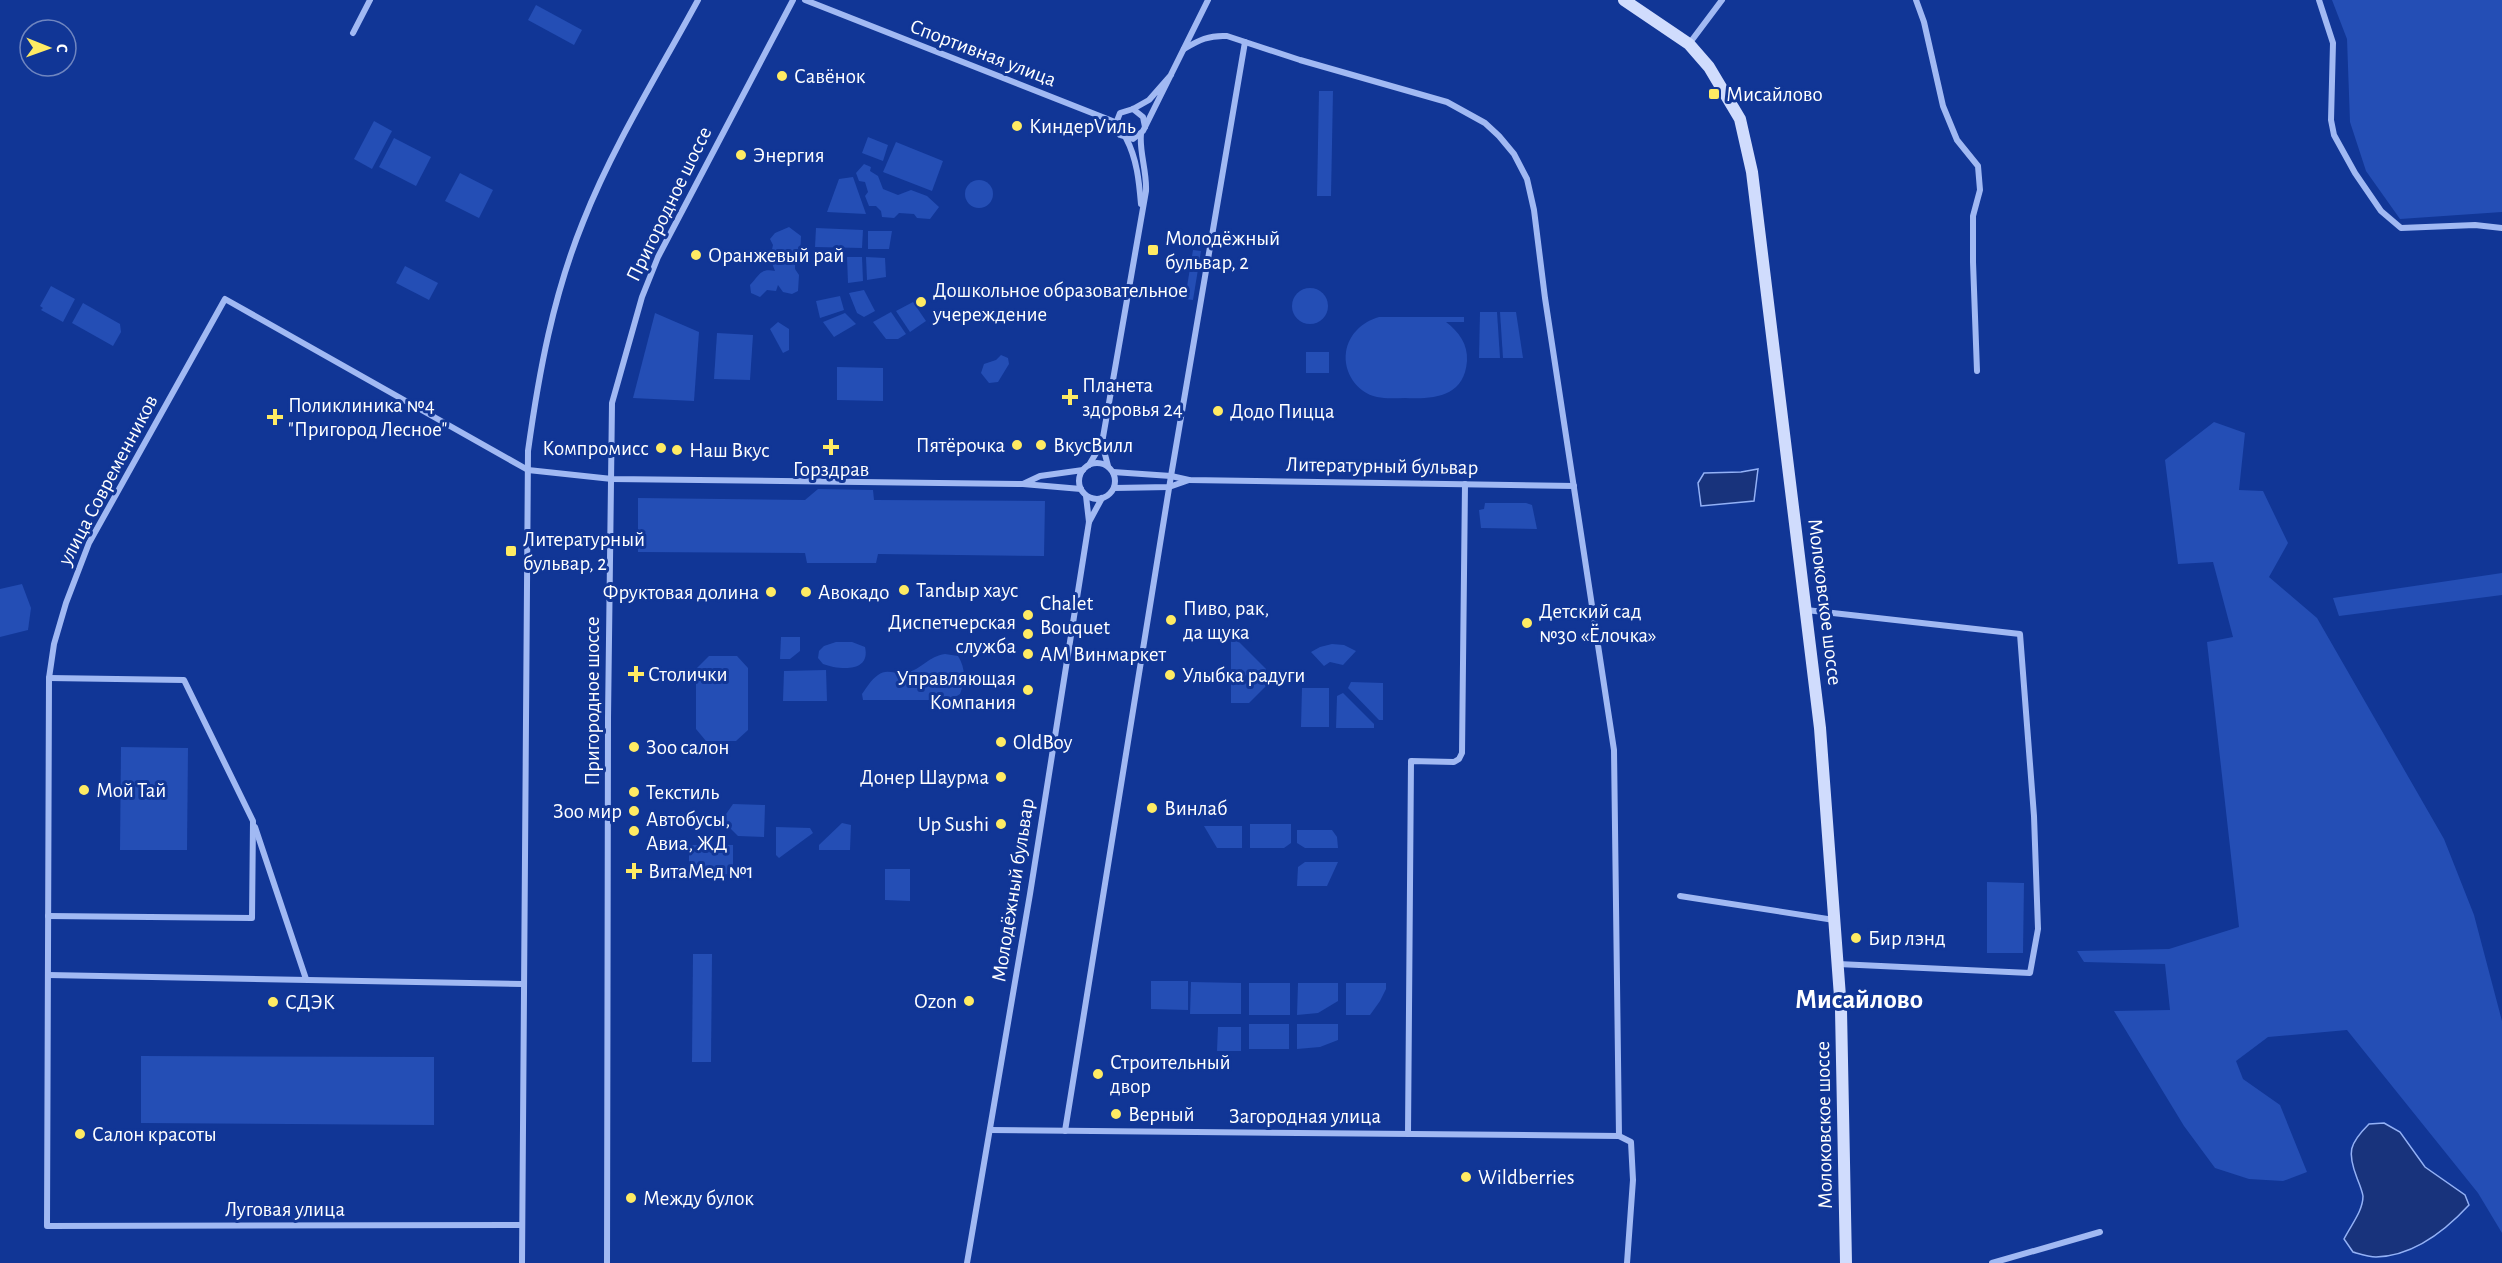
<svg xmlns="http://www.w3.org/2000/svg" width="2502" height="1263" font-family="'Alegreya Sans',sans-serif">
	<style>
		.green { fill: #244eb5 }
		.water { fill: #18337c; stroke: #93b1f6; stroke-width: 1.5 }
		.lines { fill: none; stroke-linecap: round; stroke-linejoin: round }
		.minor { stroke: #a1b9f3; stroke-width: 6 }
		.secondary { stroke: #d0dcfd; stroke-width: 12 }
		.poi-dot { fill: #ffeb63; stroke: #113696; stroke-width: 2 }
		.labels { text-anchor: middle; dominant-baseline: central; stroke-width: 6; stroke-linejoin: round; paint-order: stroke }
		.street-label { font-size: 21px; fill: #fff; stroke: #113696 }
		.poi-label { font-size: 21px; fill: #fff; stroke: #113696; text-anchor: start }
		.district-label { font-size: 27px; font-weight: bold; fill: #fff; stroke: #113696 }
	</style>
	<rect width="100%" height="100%" fill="#113696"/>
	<g class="green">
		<polygon points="2332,0 2502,0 2502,212 2400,219 2366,171 2350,122 2347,39"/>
		<polygon points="536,5 582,30 574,45 528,20"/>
		<polygon points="1319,91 1333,91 1331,196 1317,196"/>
		<polygon points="374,121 392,131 372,169 354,159"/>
		<polygon points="868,137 888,145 883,161 862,153"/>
		<polygon points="394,138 431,157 416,186 379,167"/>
		<polygon points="896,142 943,161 932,191 883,172"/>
		<polygon points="864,164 871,167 870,171 878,176 883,189 898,195 911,190 927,196 939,207 930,219 917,218 914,214 899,213 894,218 882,217 881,211 876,206 869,206 865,196 868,192 865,182 859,181 856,173"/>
		<polygon points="460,173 493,190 479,218 445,201"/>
		<polygon points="853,177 866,214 827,212 839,179"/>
		<circle cx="979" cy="194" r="14"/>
		<path d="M789,227L801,236L800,257L795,262V269L799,275L798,291L792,294L783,292L778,285L776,291L767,290L760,297L751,293L750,285C760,275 760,268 775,271L770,258L773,245L770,239L775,233Z"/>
		<polygon points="816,228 863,230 862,248 815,247"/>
		<polygon points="868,231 892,231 889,249 868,249"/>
		<polygon points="1193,250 1201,251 1193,300 1185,299"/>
		<polygon points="847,257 862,257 863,281 848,283"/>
		<polygon points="866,257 885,258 886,277 867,280"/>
		<polygon points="405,266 438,283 429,300 396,283"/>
		<polygon points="51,286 75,299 63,322 41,310 43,308 40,306"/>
		<circle cx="1310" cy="306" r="18"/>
		<polygon points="864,290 875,311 864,317 857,313 849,293"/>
		<polygon points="840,296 844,310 820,318 816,301"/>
		<polygon points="913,302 926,321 910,332 896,311"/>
		<polygon points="83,303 120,324 121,332 113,346 72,323"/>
		<polygon points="891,312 906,334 898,339 886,339 873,322"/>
		<polygon points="1480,312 1497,312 1500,358 1479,358"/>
		<polygon points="1500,312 1516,312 1523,358 1503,358"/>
		<polygon points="655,313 699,332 694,401 633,398"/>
		<polygon points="845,313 856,324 834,337 823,322"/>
		<path d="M1379,317H1464V322H1446C1459,332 1468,344 1467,361C1464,398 1433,399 1405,398C1396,398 1386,399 1377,397C1357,393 1343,372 1346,352C1349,334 1362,322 1379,317Z"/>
		<polygon points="778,322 789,329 789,350 783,353 770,329"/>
		<polygon points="717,333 753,335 750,380 714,379"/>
		<rect x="1306" y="352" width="23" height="21"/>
		<polygon points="1001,355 1008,358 1009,364 998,382 989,383 981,373 984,364 996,360"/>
		<polygon points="837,367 883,368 883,401 837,400"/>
		<polygon points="2214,422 2245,433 2239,490 2263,491 2288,543 2269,577 2317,618 2444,839 2474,915 2502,1021 2502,1233 2478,1193 2347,1030 2268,1037 2236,1061 2243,1079 2280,1105 2307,1172 2283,1181 2249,1179 2215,1168 2184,1126 2114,1011 2170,1010 2165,964 2084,962 2077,951 2169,949 2239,927 2207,642 2233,637 2213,562 2178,564 2165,460"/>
		<polygon points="818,489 873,490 874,500 1045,501 1044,556 878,554 876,563 807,563 805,553 638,552 638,498 805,500"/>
		<polygon points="1485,503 1526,503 1532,505 1537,529 1481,528 1479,510 1484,509"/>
		<polygon points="2502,573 2502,595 2339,616 2333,598"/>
		<polygon points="22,584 31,608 28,630 0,637 0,589"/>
		<polygon points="781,637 800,637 800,651 790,659 780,659"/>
		<polygon points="1231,640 1237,640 1266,669 1266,676 1231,675"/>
		<path d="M836,642H852L865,647C871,673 839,670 823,664L818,658L819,651L824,646Z"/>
		<polygon points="1332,644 1344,645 1356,651 1343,665 1330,662 1324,666 1311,652 1320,647"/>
		<path d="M945,654L958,656C966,669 965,680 960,694L950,700H863L862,694C867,687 871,680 878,675C887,668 896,675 906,673C922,669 929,656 945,654Z"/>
		<polygon points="709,656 737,656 748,668 748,730 736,741 706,741 696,729 696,669"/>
		<polygon points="826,670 827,701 783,701 784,671"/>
		<polygon points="1231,681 1266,681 1266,686 1249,703 1231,703"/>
		<polygon points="1351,682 1383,683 1383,720 1379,720 1348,688"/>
		<polygon points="1302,688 1329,688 1329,727 1301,727"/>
		<polygon points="1343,693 1374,724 1374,728 1336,728 1337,696"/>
		<polygon points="121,747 188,748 187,850 120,850"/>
		<polygon points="733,804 765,805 764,837 738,836 722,820"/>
		<polygon points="842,823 851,825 850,850 819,850 819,845"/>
		<polygon points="1250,824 1291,824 1291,843 1284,848 1250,848"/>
		<polygon points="1204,826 1242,826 1242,848 1217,848"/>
		<polygon points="776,827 810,828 813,833 779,858 776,855"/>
		<polygon points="1297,830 1332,830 1337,837 1338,848 1305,848 1297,843"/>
		<rect x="689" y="845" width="44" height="29"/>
		<polygon points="1305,862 1338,862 1327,886 1297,886 1298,867"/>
		<polygon points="885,869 910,869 910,901 885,900"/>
		<polygon points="1987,882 2024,883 2023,953 1987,953"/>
		<polygon points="693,954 712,954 711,1062 692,1062"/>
		<polygon points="1151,981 1188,981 1188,1010 1151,1009"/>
		<polygon points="1191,982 1241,983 1241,1014 1190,1014"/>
		<rect x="1249" y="983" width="41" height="32"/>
		<polygon points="1298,983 1338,983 1338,1001 1318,1013 1297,1015"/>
		<polygon points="1346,983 1386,983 1386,989 1380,1001 1370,1015 1346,1015"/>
		<rect x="1249" y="1024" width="40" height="25"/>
		<polygon points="1297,1024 1338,1024 1338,1040 1320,1047 1297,1049"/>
		<polygon points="1218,1027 1241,1027 1241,1051 1217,1051"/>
		<polygon points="141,1056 434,1057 434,1125 141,1123"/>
	</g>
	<g class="water">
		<polygon points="1758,469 1754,501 1701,506 1698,483 1704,473 1741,472"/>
		<path d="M2384,1123L2400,1132L2425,1167L2465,1195L2469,1205C2445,1231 2414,1256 2376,1257C2369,1257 2360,1254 2353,1252L2344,1239C2351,1225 2363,1211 2363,1196C2362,1190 2359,1183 2357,1178C2347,1152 2349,1144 2369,1124Z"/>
	</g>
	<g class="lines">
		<g class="minor">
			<polyline points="805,0 1115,122"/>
			<polyline points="1916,0 1924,22 1943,106 1957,140 1978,166 1980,190 1973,216 1973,262 1977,371"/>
			<polyline points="2319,0 2333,43 2331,120 2334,135 2355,173 2381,211 2401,228 2475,225 2502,228"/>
			<polyline points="353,33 370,0"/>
			<polyline points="1689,44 1722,0"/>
			<path d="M1184,49C1199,40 1209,35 1227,36L1300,60L1447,102L1485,123L1499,136L1514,154L1527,179L1534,210L1545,298L1614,750L1619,1136"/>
			<polyline points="1171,75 1149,100 1133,109 1120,113 1115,126 1120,135 1133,139 1143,131 1208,0"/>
			<polyline points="1133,109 1143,117 1145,127"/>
			<path d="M1126,138C1137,159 1139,181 1141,204"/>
			<polyline points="1102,443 1108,466"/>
			<circle cx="1097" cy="481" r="18"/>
			<path d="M1089,465L1102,443L1146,191C1147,171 1139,151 1141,134"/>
			<polyline points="1113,472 1171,476 1189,480 1574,486"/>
			<polyline points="1023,484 1040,476 1083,470"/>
			<polyline points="1114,488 1169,487 1189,480"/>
			<polyline points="1089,522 1102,498"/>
			<polyline points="1806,610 2020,634 2034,816 2038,929 2030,973 1838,964"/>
			<polyline points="255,827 306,979"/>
			<polyline points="1680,896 1834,920"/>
			<polyline points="48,916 252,918 253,821 184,680 49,678"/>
			<polyline points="48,975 522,984"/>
			<polyline points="990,1130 1619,1136 1631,1142 1633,1180 1627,1263"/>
			<polyline points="1065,1131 1171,476 1245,42"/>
			<polyline points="1408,1134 1411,761 1454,762 1459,759 1462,753 1465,484"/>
			<polyline points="522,1225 47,1226 49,678 54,644 66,603 89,543 225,299 528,470 612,479 1023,484 1081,489"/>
			<path d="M522,1263L528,451C539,372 553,296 583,222C613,146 659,72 698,0"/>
			<polyline points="607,1263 608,718 612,403 642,297 658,257 793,0"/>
			<polyline points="967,1263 1030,894 1089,522 1086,496"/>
			<polyline points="1992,1263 2100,1232"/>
		</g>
		<polyline class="secondary" points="1624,0 1689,44 1709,67 1740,119 1752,172 1820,728 1841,1010 1846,1263"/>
	</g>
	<g class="poi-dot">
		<circle cx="782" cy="76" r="6"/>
		<rect x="1708" y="88" width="12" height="12" rx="3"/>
		<circle cx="1017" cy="126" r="6"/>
		<circle cx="741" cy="155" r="6"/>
		<rect x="1147" y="244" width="12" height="12" rx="3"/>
		<circle cx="696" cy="255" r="6"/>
		<circle cx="921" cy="302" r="6"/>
		<path d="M1067 388h6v6h6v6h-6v6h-6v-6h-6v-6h6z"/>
		<circle cx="1218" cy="411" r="6"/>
		<path d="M272 408h6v6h6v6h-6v6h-6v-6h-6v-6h6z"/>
		<circle cx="1017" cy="445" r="6"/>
		<circle cx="1041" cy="445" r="6"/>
		<path d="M828 438h6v6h6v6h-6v6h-6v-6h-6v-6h6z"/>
		<circle cx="661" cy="448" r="6"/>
		<circle cx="677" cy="450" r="6"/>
		<rect x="505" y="545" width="12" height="12" rx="3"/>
		<circle cx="904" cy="590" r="6"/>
		<circle cx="771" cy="592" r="6"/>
		<circle cx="806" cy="592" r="6"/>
		<circle cx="1028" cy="615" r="6"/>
		<circle cx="1171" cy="620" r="6"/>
		<circle cx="1527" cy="623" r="6"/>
		<circle cx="1028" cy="634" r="6"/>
		<circle cx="1028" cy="654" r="6"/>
		<path d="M633 665h6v6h6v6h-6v6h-6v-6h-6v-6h6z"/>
		<circle cx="1170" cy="675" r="6"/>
		<circle cx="1028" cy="690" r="6"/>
		<circle cx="1001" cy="742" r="6"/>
		<circle cx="634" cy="747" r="6"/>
		<circle cx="1001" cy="777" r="6"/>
		<circle cx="84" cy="790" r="6"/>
		<circle cx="634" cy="792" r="6"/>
		<circle cx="1152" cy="808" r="6"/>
		<circle cx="634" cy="811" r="6"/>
		<circle cx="1001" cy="824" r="6"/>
		<circle cx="634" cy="831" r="6"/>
		<path d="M631 862h6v6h6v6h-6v6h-6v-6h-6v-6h6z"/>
		<circle cx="1856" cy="938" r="6"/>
		<circle cx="969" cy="1001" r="6"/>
		<circle cx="273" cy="1002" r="6"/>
		<circle cx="1098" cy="1074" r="6"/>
		<circle cx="1116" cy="1114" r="6"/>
		<circle cx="80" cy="1134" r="6"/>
		<circle cx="1466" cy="1177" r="6"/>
		<circle cx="631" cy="1198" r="6"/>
	</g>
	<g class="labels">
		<g class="street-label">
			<text transform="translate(983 53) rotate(21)">Спортивная улица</text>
			<text transform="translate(669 204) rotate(-64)">Пригородное шоссе</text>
			<text transform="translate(1382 466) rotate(1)">Литературный бульвар</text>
			<text transform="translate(108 480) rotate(-62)">улица Современников</text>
			<text transform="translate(1825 602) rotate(83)">Молоковское шоссе</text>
			<text transform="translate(592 701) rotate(-90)">Пригородное шоссе</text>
			<text transform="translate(1013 890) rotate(-81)">Молодёжный бульвар</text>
			<text x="1305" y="1116">Загородная улица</text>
			<text transform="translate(1824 1125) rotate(-91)">Молоковское шоссе</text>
			<text x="285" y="1209">Луговая улица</text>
		</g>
		<g class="poi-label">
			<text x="794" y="76">Савёнок</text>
			<text x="1726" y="94">Мисайлово</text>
			<text x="1029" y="126">КиндерVиль</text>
			<text x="753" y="155">Энергия</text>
			<text x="1165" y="238">Молодёжный<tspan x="1165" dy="24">бульвар, 2</tspan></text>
			<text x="708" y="255">Оранжевый рай</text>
			<text x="933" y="290">Дошкольное образовательное<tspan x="933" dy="24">учереждение</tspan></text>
			<text x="1082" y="385">Планета<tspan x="1082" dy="24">здоровья 24</tspan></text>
			<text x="288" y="405">Поликлиника №4<tspan x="288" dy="24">"Пригород Лесное"</tspan></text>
			<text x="1230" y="411">Додо Пицца</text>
			<text x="1005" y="445" text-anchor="end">Пятёрочка</text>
			<text x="1053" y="445">ВкусВилл</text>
			<text x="649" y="448" text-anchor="end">Компромисс</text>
			<text x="689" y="450">Наш Вкус</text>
			<text x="831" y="469" text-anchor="middle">Горздрав</text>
			<text x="523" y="539">Литературный<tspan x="523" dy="24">бульвар, 2</tspan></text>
			<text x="916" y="590">Tandыр хаус</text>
			<text x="759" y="592" text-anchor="end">Фруктовая долина</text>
			<text x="818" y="592">Авокадо</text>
			<text x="1040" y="603">Chalet<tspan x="1040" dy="24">Bouquet</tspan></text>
			<text x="1183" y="608">Пиво, рак,<tspan x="1183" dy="24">да щука</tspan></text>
			<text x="1539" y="611">Детский сад<tspan x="1539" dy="24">№30 «Ёлочка»</tspan></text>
			<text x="1016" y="622" text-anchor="end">Диспетчерская<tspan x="1016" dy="24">служба</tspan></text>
			<text x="1040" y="654">АМ Винмаркет</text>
			<text x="648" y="674">Столички</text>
			<text x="1182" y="675">Улыбка радуги</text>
			<text x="1016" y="678" text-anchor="end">Управляющая<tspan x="1016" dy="24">Компания</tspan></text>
			<text x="1013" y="742">OldBoy</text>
			<text x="646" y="747">Зоо салон</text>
			<text x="989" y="777" text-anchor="end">Донер Шаурма</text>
			<text x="96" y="790">Мой Тай</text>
			<text x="646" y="792">Текстиль</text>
			<text x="1164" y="808">Винлаб</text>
			<text x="622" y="811" text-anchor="end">Зоо мир</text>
			<text x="646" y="819">Автобусы,<tspan x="646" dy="24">Авиа, ЖД</tspan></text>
			<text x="989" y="824" text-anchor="end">Up Sushi</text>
			<text x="648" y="871">ВитаМед №1</text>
			<text x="1868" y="938">Бир лэнд</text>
			<text x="957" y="1001" text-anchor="end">Ozon</text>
			<text x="285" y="1002">СДЭК</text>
			<text x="1110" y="1062">Строительный<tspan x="1110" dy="24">двор</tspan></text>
			<text x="1128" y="1114">Верный</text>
			<text x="92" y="1134">Салон красоты</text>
			<text x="1478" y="1177">Wildberries</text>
			<text x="643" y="1198">Между булок</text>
		</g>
		<g class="district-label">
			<text x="1859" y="999">Мисайлово</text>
		</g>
	</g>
	<g transform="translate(48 48) rotate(91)"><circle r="28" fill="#113696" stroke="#7086c0" stroke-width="1.5"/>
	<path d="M0-4.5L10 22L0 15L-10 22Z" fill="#ffeb63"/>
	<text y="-9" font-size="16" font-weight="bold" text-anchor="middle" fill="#ffffff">С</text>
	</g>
</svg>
